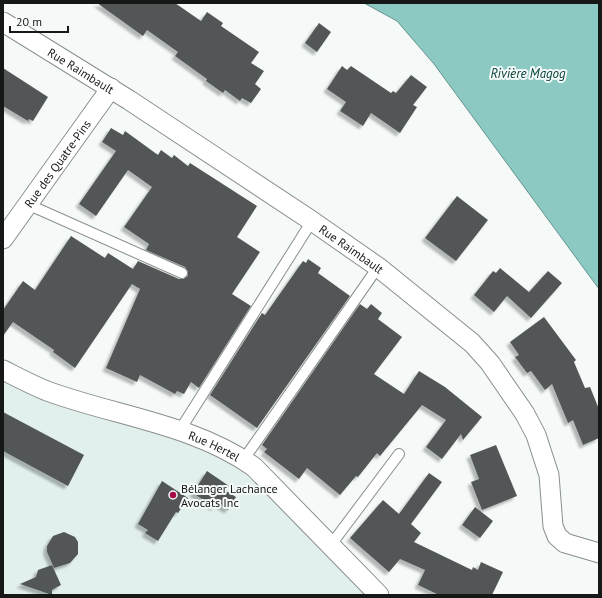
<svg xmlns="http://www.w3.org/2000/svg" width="602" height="598" font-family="'PT Sans',sans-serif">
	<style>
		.built { fill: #e1efed }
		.water { fill: #8bc9c2; stroke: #68948f }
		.building { fill: #535757; filter: url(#shadow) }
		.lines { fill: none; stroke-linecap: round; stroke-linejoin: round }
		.service-casing { stroke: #898e8d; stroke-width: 12 }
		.minor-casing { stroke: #898e8d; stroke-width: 21 }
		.service { stroke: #fff; stroke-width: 10 }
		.minor { stroke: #fff; stroke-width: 19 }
		.poi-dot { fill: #a30a47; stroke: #f5faf9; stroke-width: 1.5 }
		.labels { text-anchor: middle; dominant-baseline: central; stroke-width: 4; stroke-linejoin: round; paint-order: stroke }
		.street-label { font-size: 12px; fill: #161817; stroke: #f5faf9 }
		.poi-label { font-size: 12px; fill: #161817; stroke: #f5faf9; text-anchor: start }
		.water-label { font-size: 13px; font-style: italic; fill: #023f3a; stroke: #f5faf9 }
	</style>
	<defs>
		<filter id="shadow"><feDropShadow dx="-3.5" dy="3.5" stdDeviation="1" flood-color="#0004"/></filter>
	</defs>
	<rect width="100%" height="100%" fill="#f5faf9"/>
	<polygon class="built" points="3,370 221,447 379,595 3,595"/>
	<polygon class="water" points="364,3 599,3 599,289 434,64 397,21"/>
	<g class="building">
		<polygon points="97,3 175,3 201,21 207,12 223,23 221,26 259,52 251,63 264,71 255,84 261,89 251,103 242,98 240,101 225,90 223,93 206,81 207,79 175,56 178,52 147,30 143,36"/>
		<polygon points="319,23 331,32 317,52 305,43"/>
		<polygon points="342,66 347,70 351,66 391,93 393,91 396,93 411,75 427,87 413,105 417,107 400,133 371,113 363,126 340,111 346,102 327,89"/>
		<polygon points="3,68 48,97 33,121 29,119 28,121 3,106"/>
		<polygon points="111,128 123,135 125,131 158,155 161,150 172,158 174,155 188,166 190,163 257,206 237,237 260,252 232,294 251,306 199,388 191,382 184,394 177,391 175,394 140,375 137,382 106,368 140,289 132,284 75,368 53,352 54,350 13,322 3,336 3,310 23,281 35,290 71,236 105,258 108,253 133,269 138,261 179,279 183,279 188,276 188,272 185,267 146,250 149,244 124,227 152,187 128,170 96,216 79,204 116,151 102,142"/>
		<polygon points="457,196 488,220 456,261 425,238"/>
		<polygon points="308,259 321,268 318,273 350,296 257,428 210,395 262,313 265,315 303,261 306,263"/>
		<polygon points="500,268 529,292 548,271 562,283 531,318 507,296 494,312 474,295 493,271 496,273"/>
		<polygon points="360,304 367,309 371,304 382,313 378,319 402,337 374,374 404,394 419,371 445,387 482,417 463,440 461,434 442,459 426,447 446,420 422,405 380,456 377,453 358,477 356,476 340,495 307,468 299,479 264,452 267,449 262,445"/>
		<polygon points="544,317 576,360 574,362 585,388 590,387 599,409 599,438 583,445 573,420 568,423 552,384 545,390 531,371 527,373 515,357 519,355 510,342"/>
		<polygon points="3,412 84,455 68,486 3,451"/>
		<polygon points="496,445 517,496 482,510 471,482 479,479 470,455"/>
		<polygon points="207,471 229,486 226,491 236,497 228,510 217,503 214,507 193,493"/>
		<polygon points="429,473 442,482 411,524 421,533 414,542 472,570 473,567 478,570 481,562 503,572 492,595 439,595 418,585 425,570 400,559 389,572 350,538 383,500 399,514"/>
		<polygon points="162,481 188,498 178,513 176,512 158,541 145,533 148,530 138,524"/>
		<polygon points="475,507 493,521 480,538 462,525"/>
		<polygon points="64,532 75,537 78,542 78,554 70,563 54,568 47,552 47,546 53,536"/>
		<polygon points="52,565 61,585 52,590 52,595 20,584 36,577 38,570"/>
	</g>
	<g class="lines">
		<g class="service-casing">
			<g id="service">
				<polyline points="27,204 182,273"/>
				<polyline points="180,430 312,221"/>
				<polyline points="244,459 378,267"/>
				<polyline points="330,546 399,454"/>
			</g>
		</g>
		<g class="minor-casing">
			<g id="minor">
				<path id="s1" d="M3,22L129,100L312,221L378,267L472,343L490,363L525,414L536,435L549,475L553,526L557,536L565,543L599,553"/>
				<path id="s2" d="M3,239L111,88"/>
				<path id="s3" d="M3,370C17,377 32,385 47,391C115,416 193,424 254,467L379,595"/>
			</g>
		</g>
		<use href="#service" class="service"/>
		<use href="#minor" class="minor"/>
	</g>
	<circle class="poi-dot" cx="173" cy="495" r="4"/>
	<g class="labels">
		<g class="street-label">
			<text stroke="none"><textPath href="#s1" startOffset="92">Rue Raimbault</textPath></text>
			<text stroke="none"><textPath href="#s2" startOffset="93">Rue des Quatre-Pins</textPath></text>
			<text stroke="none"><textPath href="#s1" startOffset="416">Rue Raimbault</textPath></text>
			<text stroke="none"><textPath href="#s3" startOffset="225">Rue Hertel</textPath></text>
		</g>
		<g class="poi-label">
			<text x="181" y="488">Bélanger Lachance<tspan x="181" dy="14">Avocats Inc</tspan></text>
		</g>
		<g class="water-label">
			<text x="528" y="73">Rivière Magog</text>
		</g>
	</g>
	<rect width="602" height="598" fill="none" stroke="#161817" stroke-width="8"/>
	<path d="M10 26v6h58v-6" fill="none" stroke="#161817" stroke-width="2"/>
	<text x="16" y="26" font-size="12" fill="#161817" stroke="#f5faf9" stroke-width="3" paint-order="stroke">20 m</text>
</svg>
